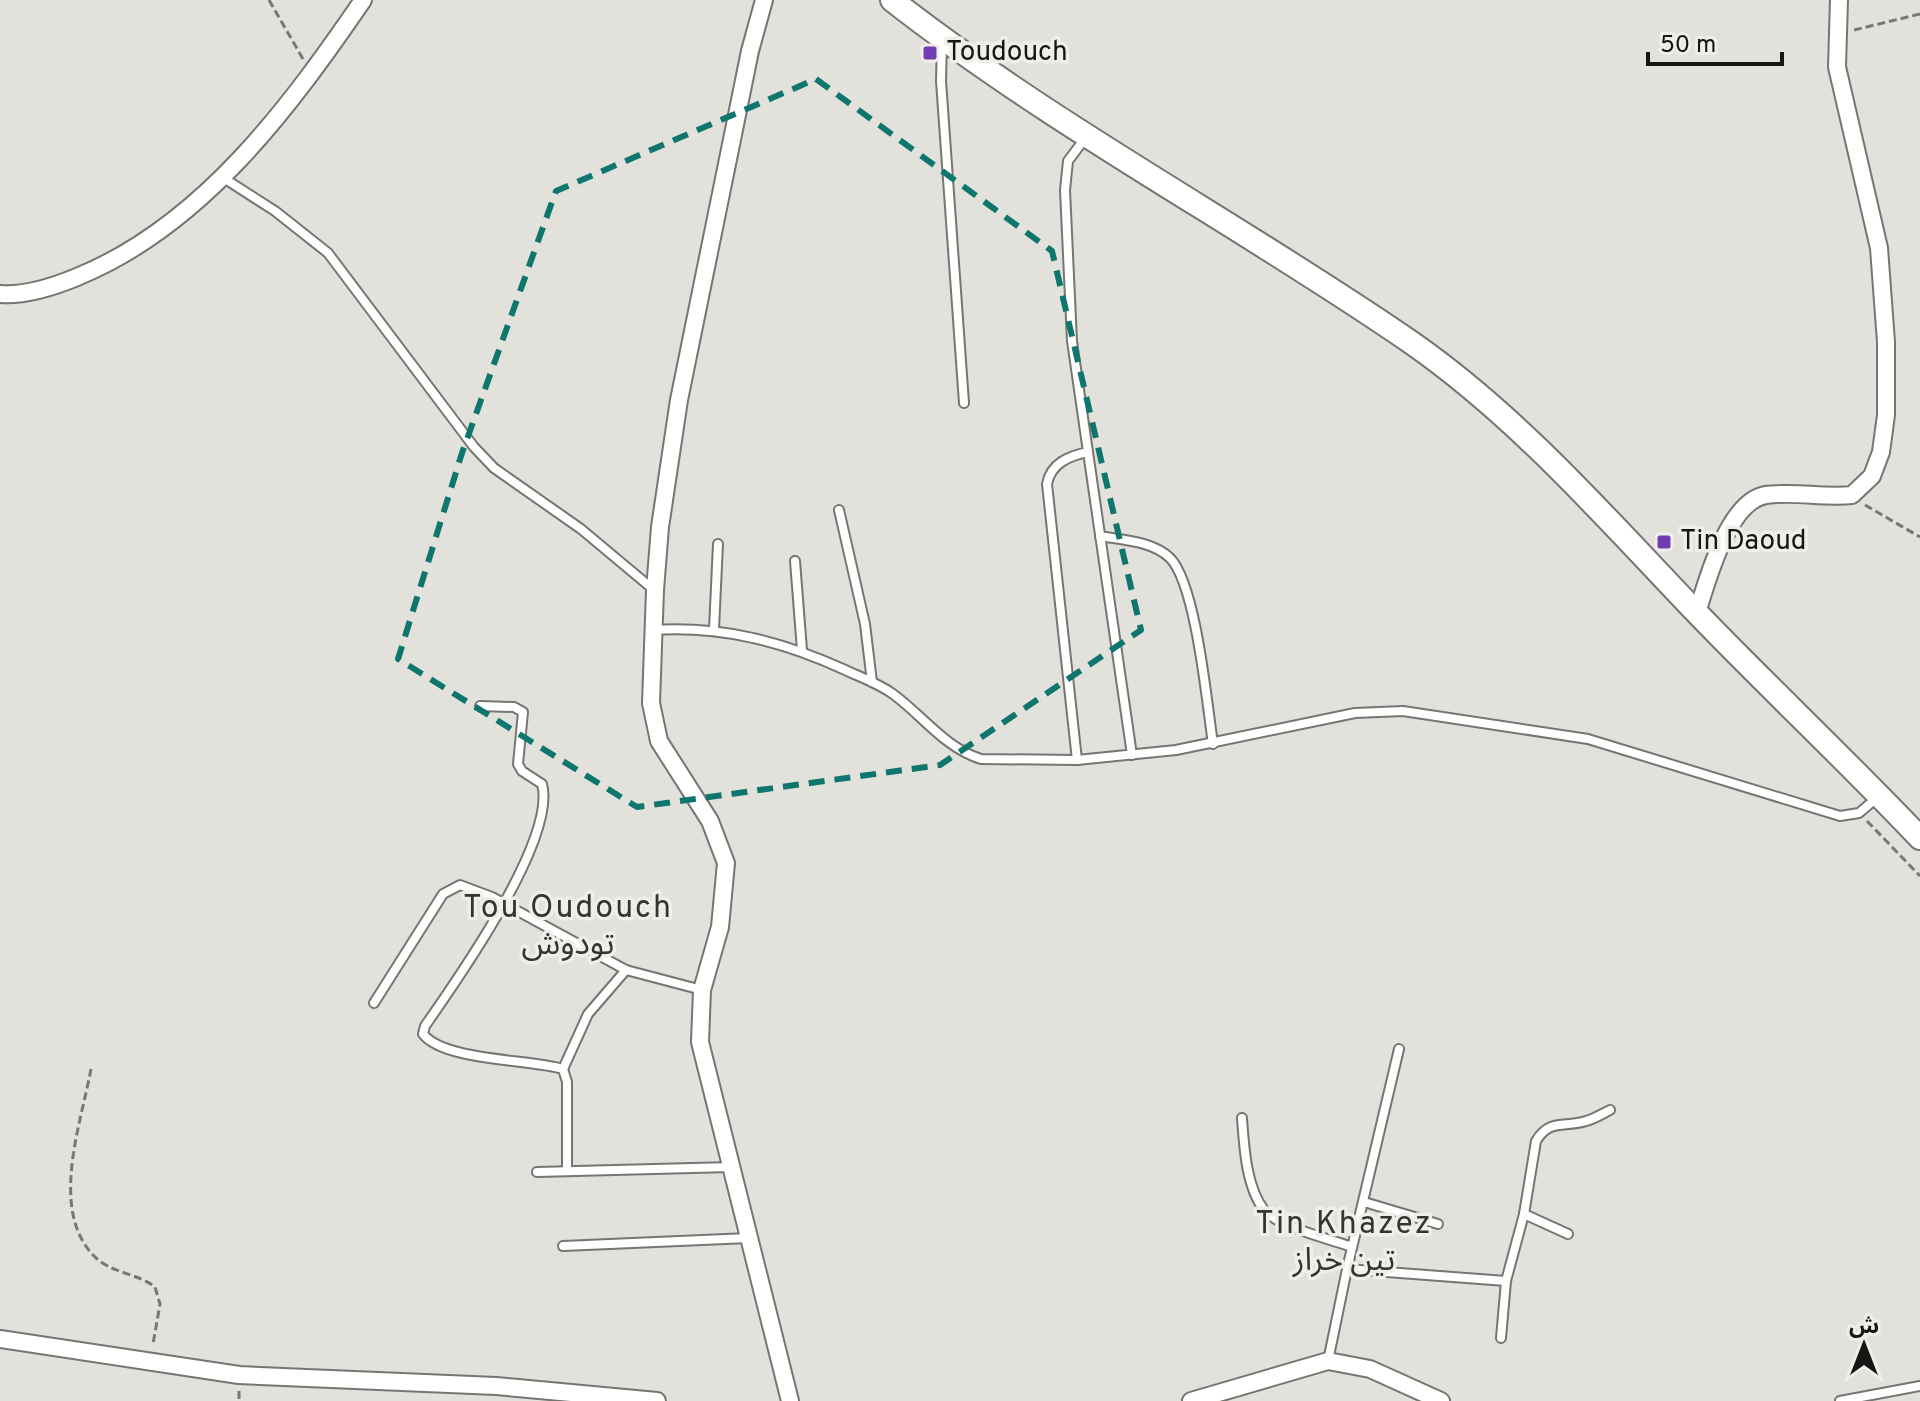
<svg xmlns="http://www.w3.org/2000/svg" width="1920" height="1401" font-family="Overpass,'Noto Sans Arabic',sans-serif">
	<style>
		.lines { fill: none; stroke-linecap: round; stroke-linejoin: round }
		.lane-casing { stroke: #777571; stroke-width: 12 }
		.street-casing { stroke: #777571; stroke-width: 20 }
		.secondary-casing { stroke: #777571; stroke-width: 26 }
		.path { stroke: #787774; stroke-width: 3; stroke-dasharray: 8 4; stroke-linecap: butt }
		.lane { stroke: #fff; stroke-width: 8 }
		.street { stroke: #fff; stroke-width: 16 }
		.secondary { stroke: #fff; stroke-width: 22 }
		.marked { fill: none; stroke: #0f766e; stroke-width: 6; stroke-dasharray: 16 10; stroke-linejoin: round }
		.poi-dot { fill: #6f3cb4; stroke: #f0eee9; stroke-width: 3 }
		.labels { text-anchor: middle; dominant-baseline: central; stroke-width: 7; stroke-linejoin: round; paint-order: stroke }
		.poi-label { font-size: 28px; fill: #171615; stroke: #f0eee9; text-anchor: start }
		.quarter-label { font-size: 32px; letter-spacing: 2px; fill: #353430; stroke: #f0eee9 }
	</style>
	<rect width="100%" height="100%" fill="#e2e1dc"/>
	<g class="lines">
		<g class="lane-casing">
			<g id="lane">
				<polyline points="942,41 941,81 964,403"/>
				<polyline points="1086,137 1068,161 1065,190 1072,341 1088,452"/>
				<polyline points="222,177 275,211 328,253 474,447 494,468 581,529 654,590"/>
				<polyline points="839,510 865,624 872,682"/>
				<path d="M1100,536C1122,540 1153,541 1170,558C1196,584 1207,704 1213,744"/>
				<polyline points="795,561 802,650"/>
				<polyline points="714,629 718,544"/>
				<path d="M653,630C722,626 781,641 843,669C860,677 878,683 893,694C922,715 945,748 981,759L1077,760L1176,750L1355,713L1403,711L1588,739L1840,816L1859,813L1879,796"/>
				<path d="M480,706L514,707L523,712L518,764L522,771L542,784C557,839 457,980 425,1026L423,1034C444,1061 529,1059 563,1069L567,1082V1170"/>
				<path d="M1077,760L1047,484C1051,463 1069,456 1088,452L1132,755"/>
				<polyline points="374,1003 443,894 460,885 492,897 626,970 702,990"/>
				<polyline points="563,1069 588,1014 626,970"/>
				<path d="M1242,1118C1244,1146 1246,1187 1264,1210C1278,1227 1330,1239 1352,1247"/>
				<polyline points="537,1172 732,1167"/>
				<polyline points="1364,1202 1438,1224"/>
				<polyline points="1524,1214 1568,1234"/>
				<polyline points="563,1246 749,1238"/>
				<polyline points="1347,1269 1399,1049"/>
				<path d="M1501,1338L1506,1281L1524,1214L1536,1141C1550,1118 1564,1128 1586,1121C1594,1119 1602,1114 1610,1110"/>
				<polyline points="1328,1361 1347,1269 1506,1281"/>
				<polyline points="1840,1401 1920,1386"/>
			</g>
		</g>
		<g class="street-casing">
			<g id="street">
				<polyline points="764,0 750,51 679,400 660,527 655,590 651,703 659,741 710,821 726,863 720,927 702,990 700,1042 790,1401"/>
				<path d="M0,294C26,296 53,287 77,277C202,226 289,108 363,0"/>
				<path d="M1697,613C1707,581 1728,501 1766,495C1794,491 1824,498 1852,495L1872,476L1881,452L1886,415V342L1879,248L1837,67L1839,0"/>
				<polyline points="0,1339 239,1375 496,1386 657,1401"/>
				<polyline points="1191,1401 1328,1361 1370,1369 1441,1401"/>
			</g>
		</g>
		<g class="secondary-casing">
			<path id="secondary" d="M892,0C1056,128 1241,225 1412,343C1518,417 1605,517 1694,610C1768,687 1846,760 1920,838"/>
		</g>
		<g class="path">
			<polyline points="269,0 303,59"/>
			<polyline points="1854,30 1920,14"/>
			<polyline points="1865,505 1920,537"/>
			<polyline points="1867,821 1920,876"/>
			<path d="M91,1069C81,1124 49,1210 94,1256C110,1273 137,1273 155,1287L160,1304L153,1344"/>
			<polyline points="239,1391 239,1401"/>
		</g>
		<use href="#lane" class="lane"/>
		<use href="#street" class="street"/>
		<use href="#secondary" class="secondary"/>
	</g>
	<path class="marked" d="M816,79L1052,251L1141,630L940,765L637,807L398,659L462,453L556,191Z"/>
	<g class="poi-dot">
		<rect x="922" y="45" width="16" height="16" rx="4"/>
		<rect x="1656" y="534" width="16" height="16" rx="4"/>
	</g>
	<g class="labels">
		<g class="poi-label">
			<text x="946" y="53">Toudouch</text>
			<text x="1680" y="542">Tin Daoud</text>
		</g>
		<g class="quarter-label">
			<text x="568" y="909">Tou Oudouch<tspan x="568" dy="37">تودوش</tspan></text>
			<text x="1344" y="1225">Tin Khazez<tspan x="1344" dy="37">تين خراز</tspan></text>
		</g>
	</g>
	<g transform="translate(1864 1345)" stroke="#f0eee9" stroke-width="6" paint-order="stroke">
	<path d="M0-6L14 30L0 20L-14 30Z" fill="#171615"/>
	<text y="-12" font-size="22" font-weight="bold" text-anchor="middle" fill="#171615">ش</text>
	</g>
	<path d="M1648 52v12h134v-12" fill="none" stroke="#171615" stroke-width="4"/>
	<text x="1660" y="52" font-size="24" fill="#171615" stroke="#f0eee9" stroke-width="6" paint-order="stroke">50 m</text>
</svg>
